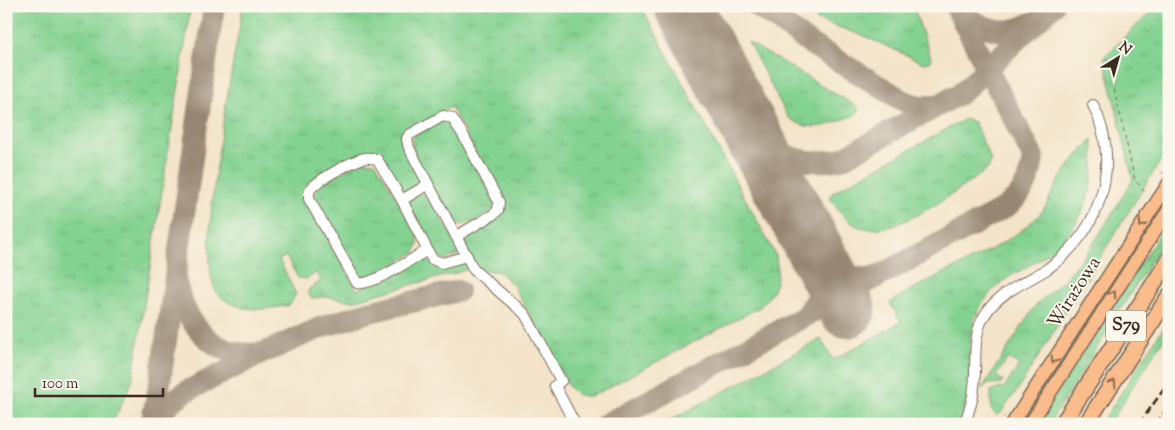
<svg xmlns="http://www.w3.org/2000/svg" width="1175" height="430" font-family="'Sorts Mill Goudy',serif">
	<style>
		.grass { fill: url(#grass-tufts); stroke: #607e58 }
		.lines { fill: none; stroke-linecap: round; stroke-linejoin: round }
		.taxiway { stroke: #978673; stroke-width: 22 }
		.runway { stroke: #978673; stroke-width: 58 }
		.minor-casing { stroke: #7b6b5a; stroke-width: 12 }
		.major-casing { stroke: #7b6b5a; stroke-width: 15 }
		.highway-casing { stroke: #7b6b5a; stroke-width: 18 }
		.path { stroke: #7b6b5a; stroke-width: 1; stroke-dasharray: 4 4; stroke-linecap: butt }
		.minor { stroke: #fff; stroke-width: 10 }
		.major { stroke: #f9bc8a; stroke-width: 12 }
		.highway { stroke: #f9bc8a; stroke-width: 15 }
		.rail { stroke: #3b2a1e; stroke-width: 2.5; stroke-dasharray: 8 4; stroke-linecap: butt }
		.oneway { stroke: #906c4f }
		.labels { text-anchor: middle; dominant-baseline: central; stroke-width: 4; stroke-linejoin: round; paint-order: stroke }
		.shield { fill: #fbf7ec; stroke: #75685c; stroke-width: 1 }
		.shield-label { font-size: 18px; font-weight: bold; fill: #3b2a1e }
		.street-label { font-size: 19px; fill: #3b2a1e; stroke: #fbf7ec }
	</style>
	<defs>
		<pattern id="grass-tufts" width="24" height="20" patternUnits="userSpaceOnUse" patternTransform="scale(1.25)"><rect width="24" height="20" fill="#84d291"/><path d="M3 7l-1-3M5 7V3M7 7l1-3M15 17l-1-3M17 17v-4M19 17l1-3" fill="none" stroke="#73b47d"/></pattern>
	</defs>
	<rect width="100%" height="100%" fill="#fbf7ec"/>
	<filter id="ink" filterUnits="userSpaceOnUse"><feTurbulence type="fractalNoise" baseFrequency=".02" numOctaves="2"/><feDisplacementMap in="SourceGraphic" scale="10" xChannelSelector="R" yChannelSelector="G"/><feConvolveMatrix kernelMatrix="1 2 1 2 8 2 1 2 1" color-interpolation-filters="sRGB"/></filter>
	<filter id="wash" filterUnits="userSpaceOnUse"><feTurbulence type="fractalNoise" baseFrequency=".0096" numOctaves="4" result="noise"/><feDisplacementMap in="SourceGraphic" scale="20" xChannelSelector="R" yChannelSelector="G"/><feGaussianBlur stdDeviation="1.12" result="paint"/><feColorMatrix in="noise" values="0 0 0 0 0 0 0 0 0 0 0 0 0 0 0 0 0 1.4 0 .05"/><feComposite in="paint" operator="in"/></filter>
	<g filter="url(#wash)">
		<rect width="100%" height="100%" fill="#f3e3c8"/>
		<g class="grass">
			<polygon points="6,6 191,6 132,382 112,424 6,424"/>
			<path d="M243,6H641L776,256C779,280 777,289 760,307L590,397L576,394L570,388L513,285L499,272L477,269L465,245L469,230L506,209L451,107L399,135L422,178V183L407,192L399,191L376,148L306,186L307,189L303,191L357,290L415,260C423,259 427,262 434,264C445,267 457,260 467,264L470,269L352,301L328,297L311,298L308,293L309,289L321,281L316,273L307,279L298,278L286,256L279,260L296,294L290,305C265,310 238,314 218,294C191,266 236,52 243,6Z"/>
			<polygon points="799,6 913,6 931,58 929,62 924,63 864,36 818,20"/>
			<polygon points="1157,6 1169,6 1169,147 1018,389 1000,414 996,415 991,410 991,391 1005,387 1019,365 1008,358 996,376 1004,381 998,384 987,384 981,390 1035,306 1063,281 1092,246 1133,180 1104,57"/>
			<path d="M748,42L856,106L859,111C855,116 847,118 841,120C822,128 806,131 788,117Z"/>
			<path d="M965,119L974,122L991,161L988,169C959,189 889,245 853,224C844,218 836,207 830,198L833,192Z"/>
			<path d="M434,120L451,121L494,199V209C479,218 466,231 450,220L413,152L412,138Z"/>
			<path d="M1092,139C1099,182 1084,227 1048,253C1019,275 996,276 977,313C961,348 979,389 958,424H663L821,339L833,360L901,322L890,303C935,272 993,257 1035,219C1047,209 1049,197 1057,184C1065,168 1080,154 1092,139Z"/>
			<polygon points="360,161 375,162 418,235 418,245 415,252 370,278 356,276 313,200 317,187"/>
			<polygon points="426,191 460,250 459,254 445,260 435,257 407,201"/>
			<polygon points="1169,193 1169,199 1027,417 1022,424 1019,424"/>
			<polygon points="1169,220 1169,232 1049,424 1037,424"/>
			<polygon points="1169,319 1169,331 1109,424 1101,424"/>
		</g>
		<g class="lines">
			<g class="taxiway">
				<path d="M757,6L809,43L902,100C915,106 925,108 939,105"/>
				<path d="M959,10C980,29 1005,38 1031,23"/>
				<path d="M751,132C777,156 805,167 841,159L961,93L1053,6"/>
				<path d="M176,282C185,323 214,360 260,353"/>
				<path d="M805,315C822,297 822,281 819,258C837,273 850,281 874,277"/>
				<polyline points="151,424 160,382 214,6"/>
				<polyline points="153,424 171,402 187,391 263,353 322,327 369,312 458,291"/>
				<path d="M606,424L964,230C1001,209 1028,204 1033,157L955,6"/>
			</g>
			<polyline class="runway" points="683,6 847,309"/>
		</g>
	</g>
	<g filter="url(#ink)">
		<g class="lines">
			<g class="minor-casing">
				<g id="minor">
					<polyline points="402,200 427,185"/>
					<polyline points="457,236 494,214 498,210 499,202 462,133 452,118 443,116 409,135 407,139 409,148 474,270 525,314 561,381 555,386 575,424"/>
					<path d="M426,251C411,259 373,286 357,283L309,199V191C315,181 354,160 365,158C369,157 373,159 377,159L402,200L432,259L442,263L467,256"/>
					<path d="M964,424C969,412 973,401 974,387C977,365 972,341 982,320C995,293 1024,284 1047,269C1101,232 1122,164 1093,105"/>
				</g>
			</g>
			<g class="major-casing">
				<g id="major">
					<polyline points="1012,424 1169,183"/>
					<polyline points="1030,424 1169,209"/>
				</g>
			</g>
			<g class="highway-casing">
				<g id="highway">
					<polyline points="1062,424 1169,260"/>
					<polyline points="1086,424 1169,296"/>
				</g>
			</g>
			<g class="path">
				<polyline points="1107,58 1135,180 1147,194"/>
				<polyline points="1162,174 1169,165"/>
				<polyline points="999,424 1004,416"/>
			</g>
			<use href="#minor" class="minor"/>
			<use href="#major" class="major"/>
			<use href="#highway" class="highway"/>
			<g class="rail">
				<polyline points="1139,424 1169,382"/>
				<polyline points="1156,424 1169,406"/>
				<polyline points="1167,424 1169,422"/>
			</g>
		</g>
		<defs><path id="oneway-chevron" d="M-2-3.5L2.5 0L-2 3.5" fill="none" stroke-width="1.6" stroke-linecap="round" stroke-linejoin="round" transform="scale(1.25)"/></defs>
		<g class="oneway">
			<use href="#oneway-chevron" transform="translate(1142 224) rotate(123)"/>
			<use href="#oneway-chevron" transform="translate(1113 294) rotate(-57)"/>
			<use href="#oneway-chevron" transform="translate(1054 360) rotate(123)"/>
			<use href="#oneway-chevron" transform="translate(1113 383) rotate(-57)"/>
		</g>
	</g>
	<g class="labels">
		<rect class="shield" x="1106" y="310.5" width="40" height="31" rx="4"/>
		<g class="shield-label">
			<text x="1126" y="326">S79</text>
		</g>
		<g class="street-label">
			<text transform="translate(1075 293) rotate(-57)">Wirażowa</text>
		</g>
	</g>
	<rect width="1175" height="430" fill="none" stroke="#fbf7ec" stroke-width="25"/>
	<g transform="translate(1118 58) rotate(37)" stroke="#fbf7ec" stroke-width="4" paint-order="stroke">
	<path d="M0-4L9 19L0 12L-9 19Z" fill="#3b2a1e"/>
	<text y="-8" font-size="14" font-weight="bold" text-anchor="middle" fill="#3b2a1e">N</text>
	</g>
	<path d="M35 388v8h128v-8" fill="none" stroke="#3b2a1e" stroke-width="2.5"/>
	<text x="42" y="388" font-size="15" fill="#3b2a1e" stroke="#fbf7ec" stroke-width="4" paint-order="stroke">100 m</text>
</svg>
